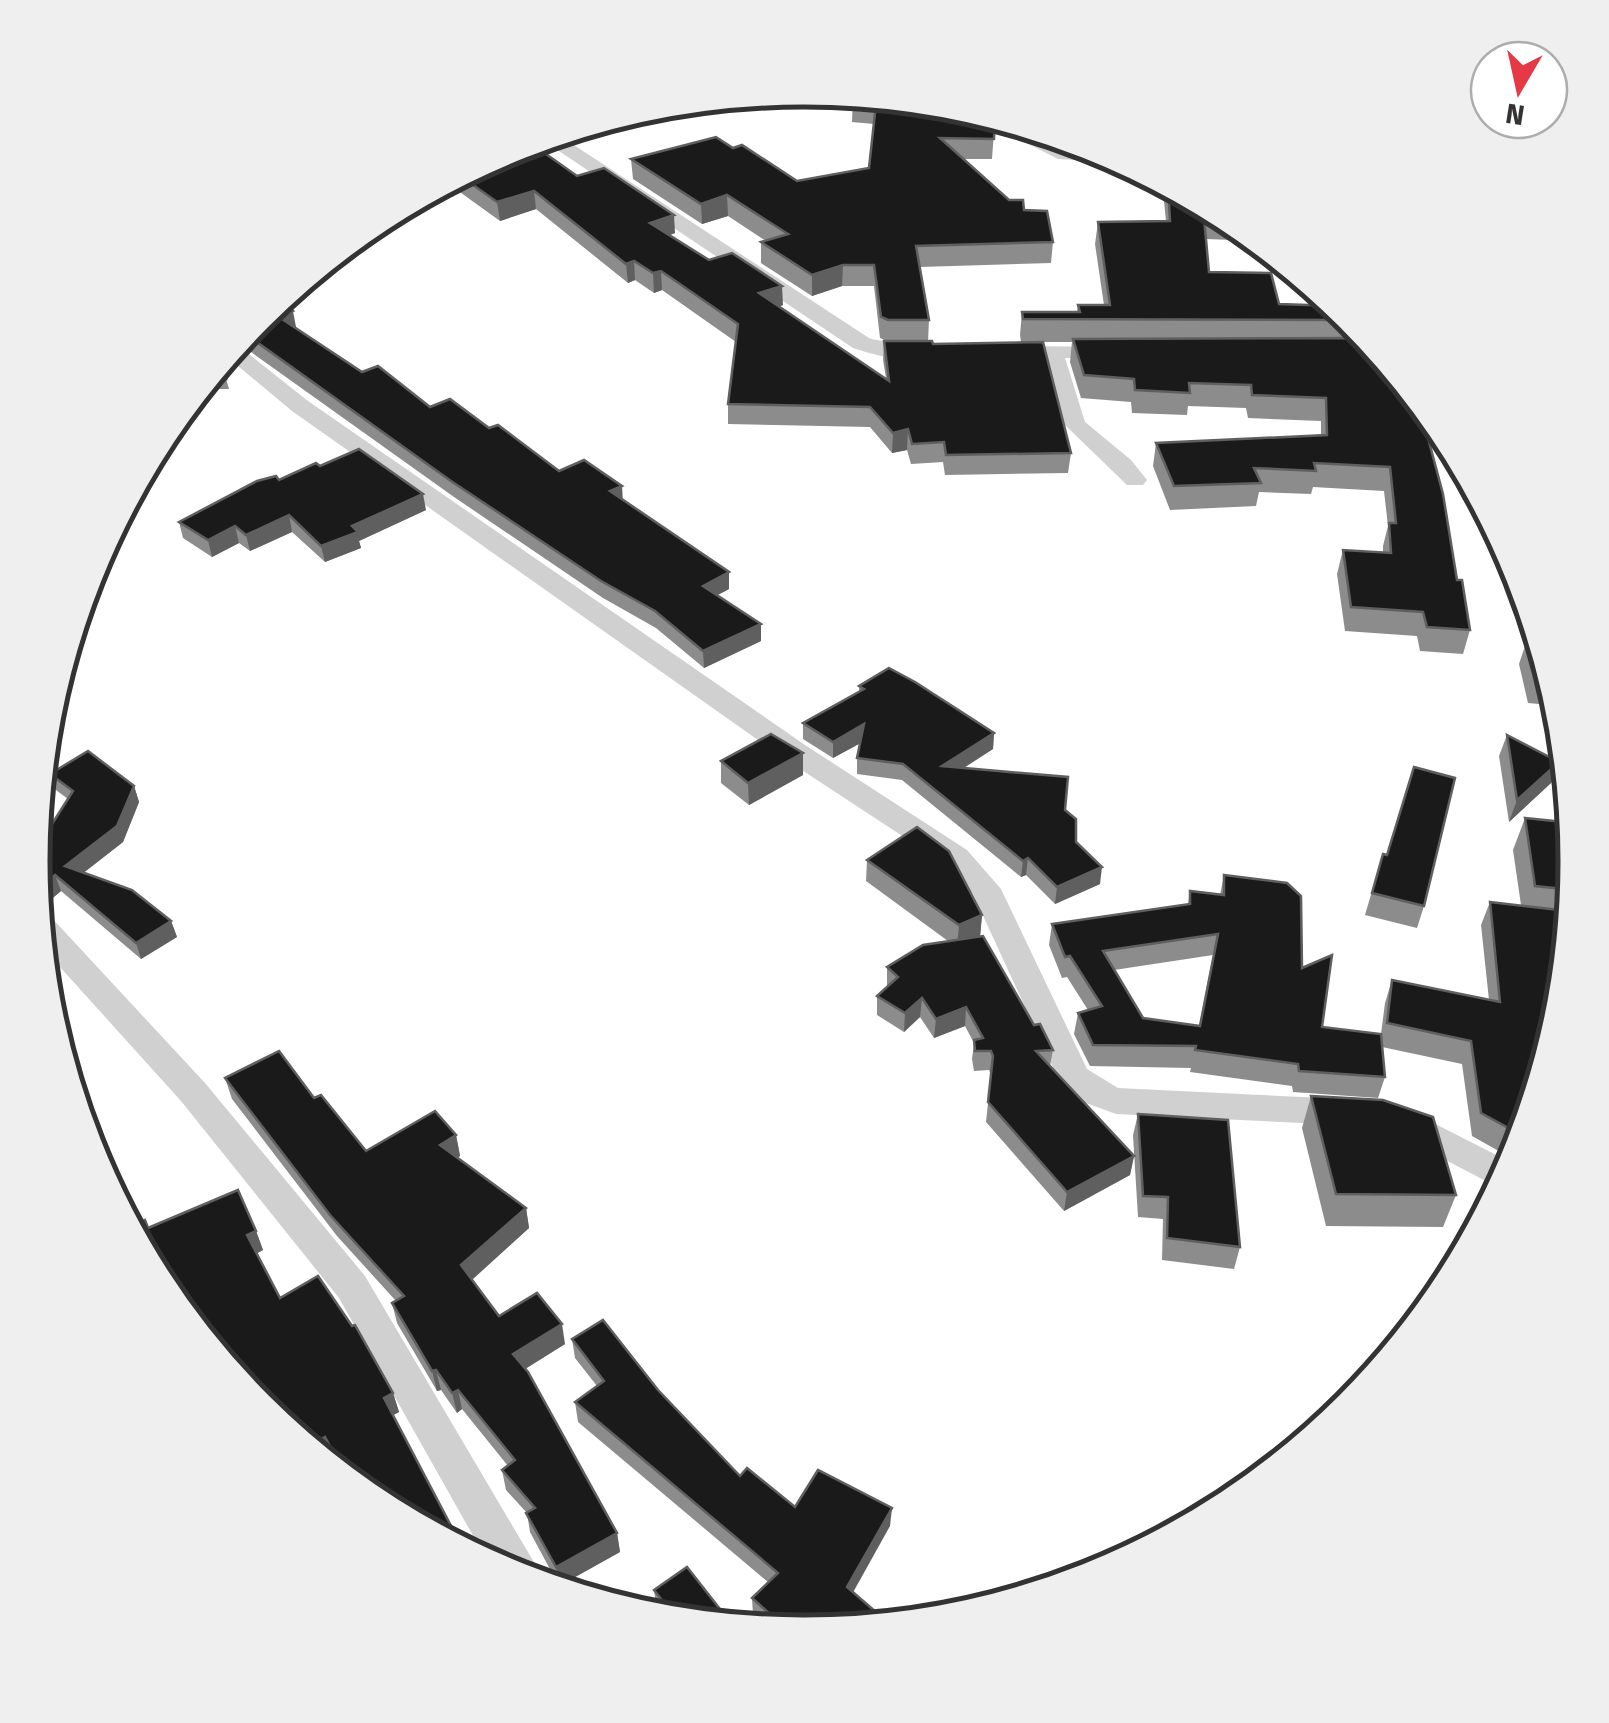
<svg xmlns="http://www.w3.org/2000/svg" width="1609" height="1723" font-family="'Fira Sans',sans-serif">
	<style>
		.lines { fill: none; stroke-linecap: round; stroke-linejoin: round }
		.minor { fill: #d0d0d0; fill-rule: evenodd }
		.wall { fill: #8c8c8c; fill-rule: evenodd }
		.shaded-wall { fill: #5f5f5f }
		.building { fill: #1a1a1a; stroke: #5f5f5f; stroke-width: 2.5; fill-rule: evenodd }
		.rim { fill: none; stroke: #333; stroke-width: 5 }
	</style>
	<rect width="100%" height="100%" fill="#fff"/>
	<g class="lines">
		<g class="minor">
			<polygon points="971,109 1013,122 1068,150 1110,153 1128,163 1058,159 972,115"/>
			<path d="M557,134L869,338C888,345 919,339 934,351C915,368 875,355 853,348L541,139Z"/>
			<polygon points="236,344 308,401 805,745 967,850 1001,889 1087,1069 1118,1088 1344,1099 1356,1102 1361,1112 1356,1122 1344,1125 1116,1114 1083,1102 1062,1087 973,894 945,864 785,759 292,411 226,356"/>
			<polygon points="1004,346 1121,347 1124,352 1113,358 1065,358 1085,422 1131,460 1147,480 1143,485 1127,485 1065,425 1055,406 1044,358 996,357 993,352"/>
			<polygon points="38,913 50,916 205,1083 365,1276 535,1564 541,1578 539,1584 489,1564 339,1298 181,1101 41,946"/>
			<polygon points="1404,1108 1514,1164 1501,1189 1392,1132 1387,1122 1392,1112"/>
		</g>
	</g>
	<g class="wall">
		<polygon points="853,94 935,106 995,117 992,159 963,159 1009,200 1024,210 1053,242 1051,263 920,267 929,320 928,341 1071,453 1068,473 945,475 943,462 911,464 907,450 892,453 870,427 728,424 728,404 736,342 662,290 654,293 635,280 628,283 536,209 500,221 446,182 510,148 540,139 540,143 533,145 577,176 675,233 670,235 783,305 779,307 886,378 883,360 884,341 887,341 880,338 874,286 842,286 812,296 761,263 761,242 766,241 728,216 702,224 633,179 631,159 733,148 797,181 869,168 874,124 852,122"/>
		<polygon points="1167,184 1234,220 1260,241 1206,239 1209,272 1279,304 1351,316 1438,422 1423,421 1457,580 1470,630 1463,654 1420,651 1417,636 1345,631 1337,574 1343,550 1383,552 1383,546 1388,526 1384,491 1313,487 1311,494 1259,492 1256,506 1170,510 1153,466 1156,443 1321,436 1321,421 1248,418 1246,408 1188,406 1187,415 1132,413 1131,402 1081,398 1070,362 1072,342 1021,342 1020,335 1022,312 1077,312 1078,305 1104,305 1095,244 1098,222 1166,221 1164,201"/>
		<polygon points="259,315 296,327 295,327 362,372 430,407 489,428 559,471 623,500 729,572 729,589 717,595 761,624 761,641 704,668 656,628 603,598 454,497 237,342"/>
		<polygon points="221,361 229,389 199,389"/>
		<polygon points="279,480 426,510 359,541 361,548 325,562 292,532 250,551 239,543 212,557 183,538 179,522"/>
		<polygon points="1526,643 1541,644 1560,706 1528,703 1519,664"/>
		<polygon points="859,686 994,733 993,749 964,768 1065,810 1076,842 1100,884 1055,904 1026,875 1021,877 902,780 857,774 857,758 861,743 833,758 803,739 803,723 859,692"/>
		<polygon points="1507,735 1559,762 1551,783 1509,822 1499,756"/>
		<polygon points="721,761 803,775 749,805 721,783"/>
		<polygon points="50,774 134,786 139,802 123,842 84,872 171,921 177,937 141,959 61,891 48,902 36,897 32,862 45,835 68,799 56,790"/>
		<path d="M1525,818L1576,862L1570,924L1561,923L1562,1013L1518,1156L1504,1154L1472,1136L1462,1064L1382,1047L1385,1077L1378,1098L1293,1092L1292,1086L1190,1072L1191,1068L1090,1066L1074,1034L1078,1013L1088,1010L1067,977L1062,978L1049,945L1052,924L1188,904L1190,891L1220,895L1224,875L1302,968L1322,1027L1381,1034L1385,1003L1392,980L1489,1000L1481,925L1490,902L1521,905L1513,850ZM1213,955L1199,1026L1143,1018L1114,970Z"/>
		<polygon points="1383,854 1424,906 1417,928 1365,915"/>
		<polygon points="867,860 982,915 980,937 1034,1025 1053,1050 1050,1066 1134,1156 1130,1175 1064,1211 986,1122 991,1075 989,1070 974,1071 972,1059 974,1043 965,1026 934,1038 920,1017 904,1032 877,1015 877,996 887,987 887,967 948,941 866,881"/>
		<polygon points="225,1078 314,1098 366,1151 456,1135 460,1156 457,1158 526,1208 529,1228 472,1280 499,1316 565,1344 525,1369 617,1533 620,1552 559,1586 530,1532 527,1513 506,1490 502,1470 508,1466 462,1409 457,1413 441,1390 437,1391 397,1323 392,1303 396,1301 337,1236 232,1099"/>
		<polygon points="1311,1096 1456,1195 1443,1227 1326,1226 1302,1128"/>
		<polygon points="1138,1114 1240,1247 1234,1269 1162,1260 1163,1219 1138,1217 1133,1135"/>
		<polygon points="148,1228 256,1231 263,1250 257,1253 280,1298 393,1393 399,1412 393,1415 460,1543 462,1549 375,1503 343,1476 332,1456 323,1461 258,1407"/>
		<polygon points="572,1339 658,1390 740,1476 795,1507 890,1526 804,1634 769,1630 753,1615 752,1598 768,1582 578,1422 575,1402 597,1386 575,1358"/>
		<polygon points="654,1590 734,1627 664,1620 657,1610"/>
	</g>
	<g class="shaded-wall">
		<polygon points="619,115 620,121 566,135 566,131"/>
		<polygon points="540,139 540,143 516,150 516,146"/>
		<polygon points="534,191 536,209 500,221 497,202"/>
		<polygon points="727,195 728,216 702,224 701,204"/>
		<polygon points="674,215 675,233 651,242 650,223"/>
		<polygon points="634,261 635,280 628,283 626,264"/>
		<polygon points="843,265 842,286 812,296 812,275"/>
		<polygon points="661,271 662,290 654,293 653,273"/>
		<polygon points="782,286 783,305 760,313 759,293"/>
		<polygon points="293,311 296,327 282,333 279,317"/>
		<polygon points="908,429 907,450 892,453 893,433"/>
		<polygon points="622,486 623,503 610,491"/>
		<polygon points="423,494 426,510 359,541 361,548 325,562 321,546 352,526"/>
		<polygon points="289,515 292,532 250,551 246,535"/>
		<polygon points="235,526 239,543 212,557 208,540"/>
		<polygon points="729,572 729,589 703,603 703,586"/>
		<polygon points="761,624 761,641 704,668 703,651"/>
		<polygon points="864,724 864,741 833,758 833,742"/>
		<polygon points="994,733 993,749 941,782 942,766"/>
		<polygon points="803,753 803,775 749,805 748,783"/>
		<polygon points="1559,762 1551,783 1509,822 1517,800"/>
		<polygon points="134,786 139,802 123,842 72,882 65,866"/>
		<polygon points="1028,858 1026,875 1021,877 1023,861"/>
		<polygon points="1102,867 1100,884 1055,904 1057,887"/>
		<polygon points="55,875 61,891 48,902 42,886"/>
		<polygon points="982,915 980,937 957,947 959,925"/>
		<polygon points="171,921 177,937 141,959 136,943"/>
		<polygon points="42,957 49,974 44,977"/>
		<polygon points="922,998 920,1017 904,1032 905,1013"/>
		<polygon points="966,1007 965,1026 934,1038 936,1019"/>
		<polygon points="456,1135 460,1156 444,1166 440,1145"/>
		<polygon points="1134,1156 1130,1175 1064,1211 1067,1192"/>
		<polygon points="526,1208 529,1228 466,1285 461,1265"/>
		<polygon points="256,1231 263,1250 254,1255 247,1235"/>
		<polygon points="562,1324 565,1344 517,1374 513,1354"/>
		<polygon points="436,1370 441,1390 437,1391 432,1371"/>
		<polygon points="458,1390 462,1409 457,1413 452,1393"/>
		<polygon points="393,1393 399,1412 390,1417 384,1398"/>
		<polygon points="325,1437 332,1456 323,1461 307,1447"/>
		<polygon points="892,1508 890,1526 846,1605 847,1587"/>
		<polygon points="617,1533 620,1552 559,1586 556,1567"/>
	</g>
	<g class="building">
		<polygon points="853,94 935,102 935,106 970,109 995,117 994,139 940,138 1009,200 1023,200 1024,210 1047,211 1053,242 916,246 929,320 888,320 881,317 874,265 843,265 812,275 761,242 788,234 727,195 701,204 631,159 716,137 733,148 742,145 797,181 869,168 876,104 852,102"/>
		<polygon points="529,142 577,176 604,168 674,215 650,223 709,260 732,253 782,286 759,293 889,381 884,341 932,341 933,344 1043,342 1071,453 946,455 944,442 912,444 908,429 893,433 870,407 728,404 738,324 661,271 653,273 634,261 626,264 534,191 497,202 459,175 510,148"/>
		<polygon points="1168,184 1232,219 1204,218 1209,272 1271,273 1279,304 1338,306 1354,320 1023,319 1022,312 1080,312 1078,305 1110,305 1098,222 1170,221"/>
		<polygon points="279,299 293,311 279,317 362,372 378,366 430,407 450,399 489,428 498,425 559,471 584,460 622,486 610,491 729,572 703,586 761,624 703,651 655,611 601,581 451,481 244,333 259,315"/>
		<polygon points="1369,338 1417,397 1443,494 1457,580 1462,580 1470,630 1427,627 1423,612 1351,607 1343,550 1391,553 1389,523 1396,523 1390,467 1314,463 1316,471 1254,468 1261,483 1174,486 1156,443 1327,435 1326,398 1252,395 1251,385 1189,383 1190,393 1135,390 1134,379 1084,375 1073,339"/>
		<polygon points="221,361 226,379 207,379"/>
		<polygon points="359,449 423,494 352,526 358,532 321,546 289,515 246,535 235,526 208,540 179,522 257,481 276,476 279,480 316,463 320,466"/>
		<polygon points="1526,643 1541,644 1553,683 1536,682"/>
		<polygon points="889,668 915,682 994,733 942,766 1068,777 1065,810 1076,819 1076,842 1102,867 1057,887 1028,858 1023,861 903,764 857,758 864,724 833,742 803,723 864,689 859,686"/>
		<polygon points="771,734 803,753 748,783 721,761"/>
		<polygon points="1507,735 1559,762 1517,800"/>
		<polygon points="88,751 134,786 117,826 65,866 132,890 171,921 136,943 55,875 42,886 35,883 32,862 35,833 45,835 73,791 50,774"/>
		<polygon points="1414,767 1455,778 1424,906 1372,893 1383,854 1387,855"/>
		<polygon points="1525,818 1573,823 1576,862 1574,890 1535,886"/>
		<polygon points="917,827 949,851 982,915 959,925 867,860"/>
		<path d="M1224,875L1287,883L1301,896L1302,968L1332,955L1322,1027L1381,1034L1385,1077L1299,1071L1298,1064L1195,1050L1196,1046L1093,1045L1078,1013L1102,1006L1070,956L1065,957L1052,924L1190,904V891L1224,895ZM1218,934L1200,1026L1143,1018L1103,951Z"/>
		<polygon points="1490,902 1559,910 1567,957 1562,1013 1525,1132 1514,1131 1481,1113 1471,1041 1387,1023 1392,980 1500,1002"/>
		<polygon points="983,936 1034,1025 1040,1024 1053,1050 1036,1051 1134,1156 1067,1192 988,1102 993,1056 991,1051 975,1051 974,1040 983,1038 966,1007 936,1019 922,998 905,1013 877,996 898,977 887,967 923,945"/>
		<polygon points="279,1051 314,1098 321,1095 366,1151 435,1111 456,1135 440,1145 526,1208 461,1265 499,1316 537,1293 562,1324 513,1354 528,1372 617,1533 556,1567 526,1513 535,1508 502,1470 515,1460 458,1390 452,1393 436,1370 432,1371 392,1303 404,1296 330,1215 225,1078"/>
		<polygon points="1311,1096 1383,1100 1433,1117 1456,1195 1336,1194"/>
		<polygon points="1138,1114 1228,1120 1240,1247 1167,1238 1168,1197 1143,1196"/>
		<polygon points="238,1190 256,1231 247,1235 280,1298 318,1276 352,1326 355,1325 393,1393 384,1398 460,1543 459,1548 375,1503 349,1482 325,1437 307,1447 258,1407 162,1290 129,1228 145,1220 148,1228"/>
		<polygon points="603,1320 658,1390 740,1476 747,1468 795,1507 818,1470 892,1508 847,1587 891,1625 804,1634 790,1632 752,1598 778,1573 575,1402 604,1381 572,1339"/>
		<polygon points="687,1567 734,1627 678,1621 654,1590"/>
	</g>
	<path d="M0 0H1609V1723H0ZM50 861a754 754 0 1 1 1508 0a754 754 0 1 1-1508 0Z" fill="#efefef" fill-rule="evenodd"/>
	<path class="rim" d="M50 861a754 754 0 1 1 1508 0a754 754 0 1 1-1508 0Z"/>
	<g transform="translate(1519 90) rotate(189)"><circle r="48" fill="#ffffff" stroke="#adadad" stroke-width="2.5"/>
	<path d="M0-8L18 38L0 25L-18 38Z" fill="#e63946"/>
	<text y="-15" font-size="28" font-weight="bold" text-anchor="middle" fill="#333333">N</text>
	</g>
</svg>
